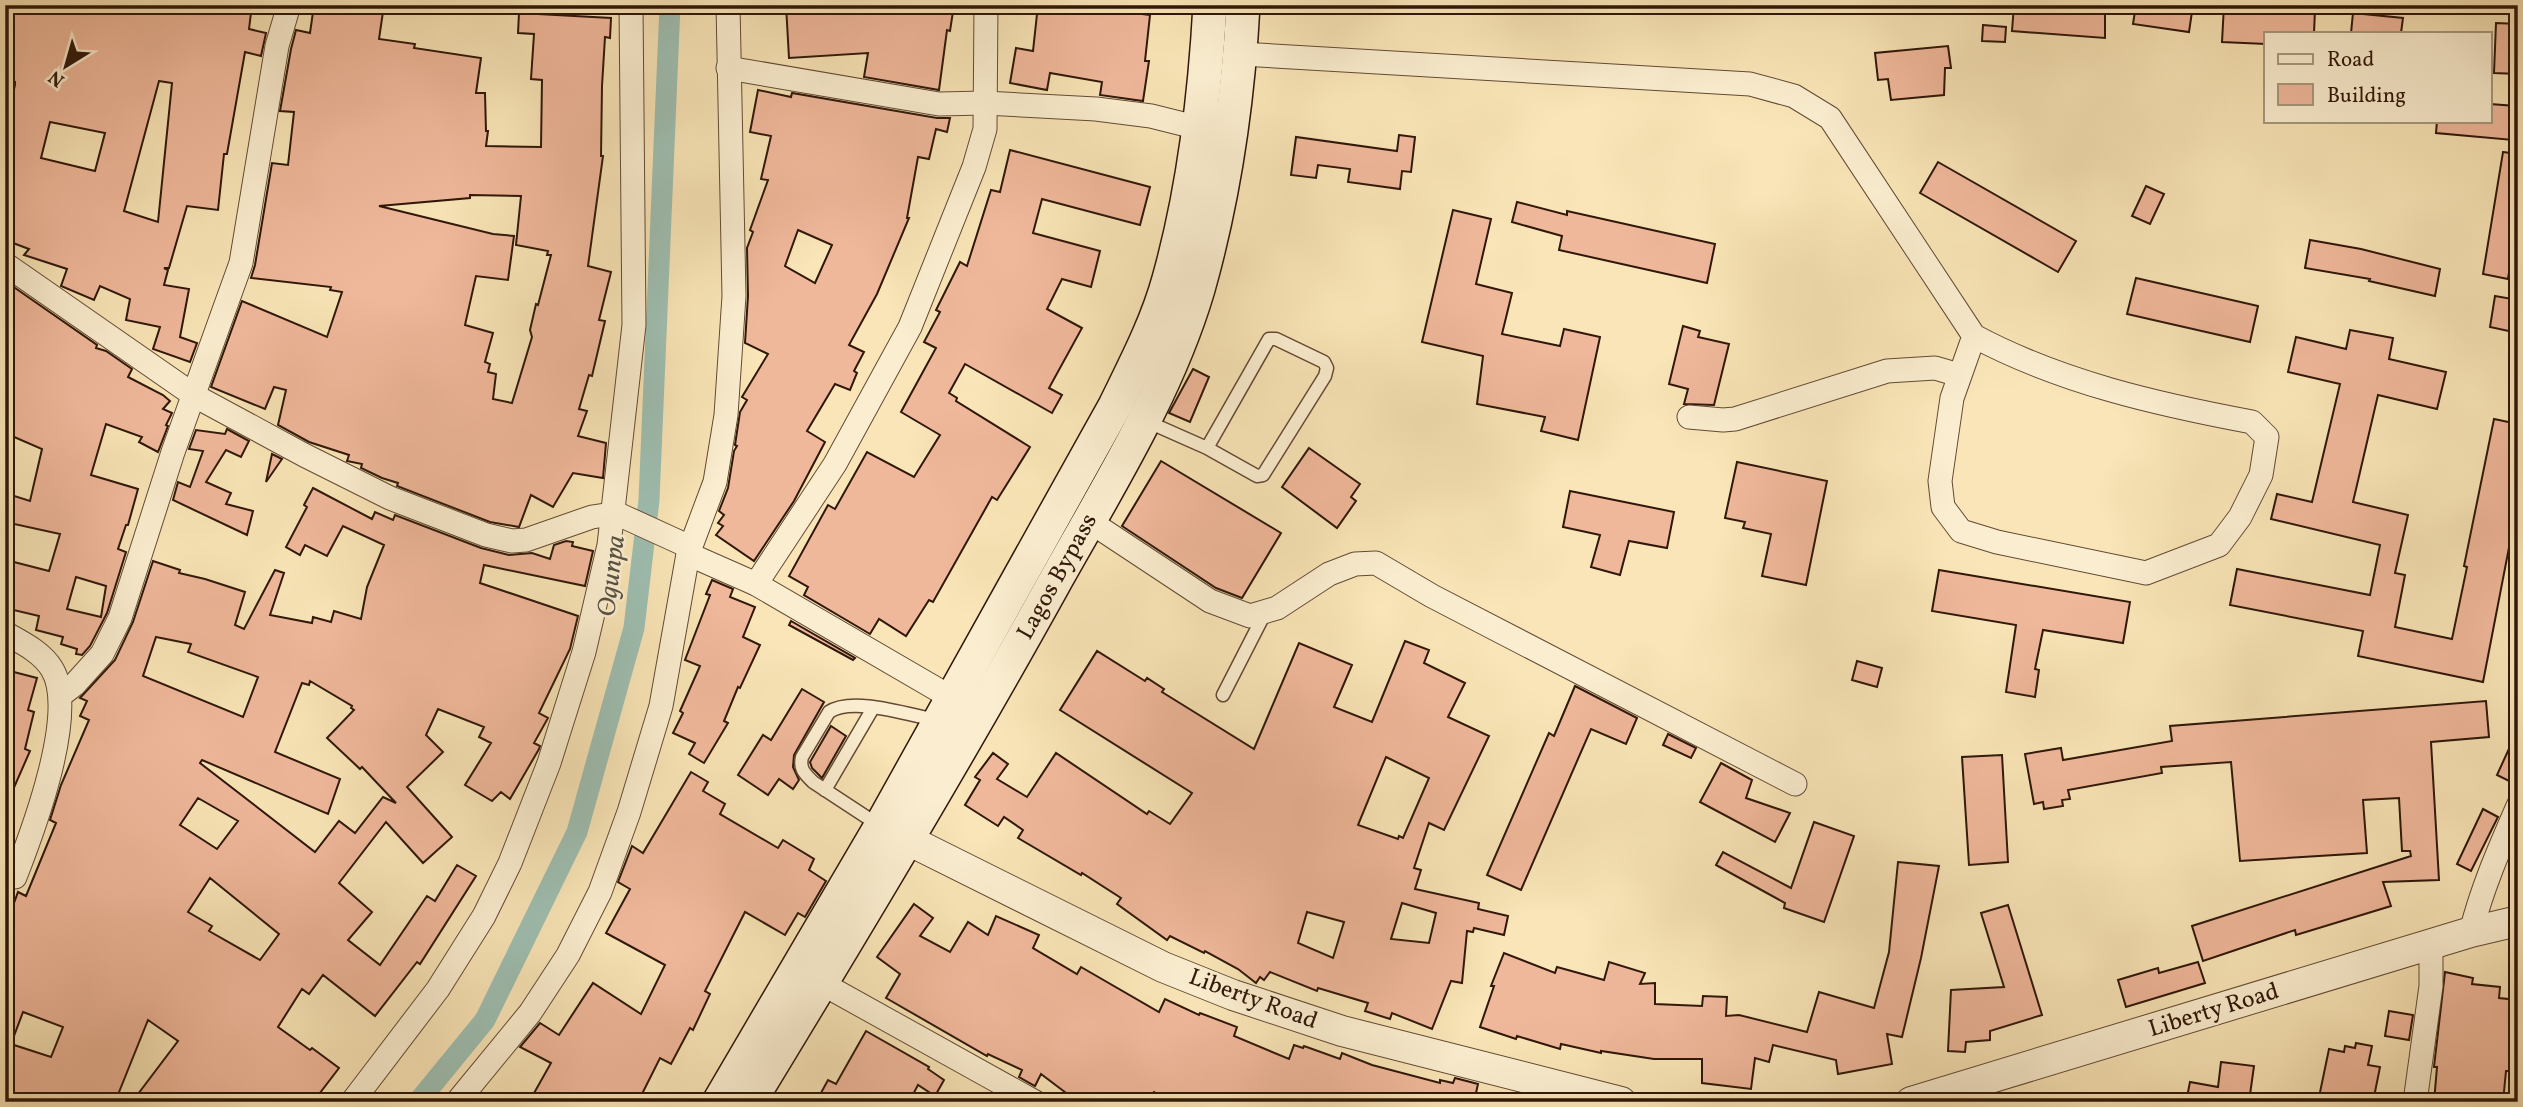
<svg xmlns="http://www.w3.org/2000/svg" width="2523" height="1107" font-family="Vollkorn,serif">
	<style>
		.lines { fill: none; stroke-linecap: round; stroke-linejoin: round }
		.canal { stroke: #9ebfb2; stroke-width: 21 }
		.building { fill: #f0b89b; stroke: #2f1709; stroke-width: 2; fill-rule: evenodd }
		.service-casing { stroke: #624a34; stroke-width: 15 }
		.minor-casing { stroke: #624a34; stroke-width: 25 }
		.tertiary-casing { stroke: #624a34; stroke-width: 32 }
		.secondary-casing { stroke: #2f1709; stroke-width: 36 }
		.service { stroke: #fbeed0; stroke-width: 12 }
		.minor { stroke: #fbeed0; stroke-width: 23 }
		.tertiary { stroke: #fbeed0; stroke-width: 30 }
		.secondary { stroke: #fbeed0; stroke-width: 33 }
		.labels { text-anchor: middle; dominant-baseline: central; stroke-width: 5; stroke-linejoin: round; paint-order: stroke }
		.street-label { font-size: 24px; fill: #2f1709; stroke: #fbeed0 }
		.water-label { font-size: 26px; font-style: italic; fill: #565244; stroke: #fbeed0 }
	</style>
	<rect width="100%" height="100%" fill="#f9e5b7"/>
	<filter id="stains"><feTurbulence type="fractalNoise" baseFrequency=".00286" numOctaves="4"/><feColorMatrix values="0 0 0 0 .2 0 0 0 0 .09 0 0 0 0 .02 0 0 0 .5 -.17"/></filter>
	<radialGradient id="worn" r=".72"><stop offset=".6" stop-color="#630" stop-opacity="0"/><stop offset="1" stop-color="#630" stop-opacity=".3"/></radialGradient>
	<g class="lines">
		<polyline class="canal" points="418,1102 485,1020 577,832 634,628 649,500 670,5"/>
	</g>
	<g class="building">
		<path d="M5,5H252L249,29L266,33L261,56L245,52L227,154H224L218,210L187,206L169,268H164L168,270L164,285L189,289L180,337L197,343L190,362L153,349L160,327L126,320L130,299L100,286L94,300L61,286L67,269L24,255L29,249L5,240V127L15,85V82L5,78ZM159,81L172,83L158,222L124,211ZM50,122L105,133L95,171L41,158Z"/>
		<path d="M314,5H384L379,39L415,44L414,48L481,58L476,93H485L486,131H488L486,146L541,147L542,80L531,79L534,34L518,33L519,13L611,18L610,38L605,37L602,86L601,156H603L588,266L611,272L599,320L605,321L592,376L589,375L579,409L587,411L578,436L606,443L603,478L573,473L553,507L531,495L519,527L490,522L397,486L398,483L382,478L361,468L362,464L347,461L349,455L309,442L278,425L286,390L274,387L265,409L211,387L242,301L327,337L342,292L330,290L331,287L251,278L255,265L272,163L288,165L294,112L280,111L291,49L296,30L310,33ZM470,195L521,196L516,245L548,251L547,255H551L538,305L536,304L530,330L532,337L512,403L493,399L496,374L488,372L490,364L485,362L493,333L465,325L476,276L508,280L514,236L493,234L379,206L470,198Z"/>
		<polygon points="786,5 954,5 950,31 947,30 939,90 864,77 868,53 789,58"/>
		<polygon points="1038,5 1118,5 1117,11 1150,15 1145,61 1149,61 1143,101 1100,95 1102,82 1050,73 1047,90 1010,83 1016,48 1033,51"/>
		<polygon points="2014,5 2105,5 2105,38 2012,31"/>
		<polygon points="2136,5 2193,5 2189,32 2133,24"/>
		<polygon points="2224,5 2315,10 2314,33 2266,33 2266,44 2222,42"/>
		<polygon points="2353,13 2403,18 2401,33 2351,33"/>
		<polygon points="2496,23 2518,24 2518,74 2494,73"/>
		<polygon points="1983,25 2006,27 2005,42 1982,41"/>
		<polygon points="1948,46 1951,68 1945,68 1944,95 1891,100 1888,79 1878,80 1875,53"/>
		<path d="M758,90L791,97L792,93L937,118H950L947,132L936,129L929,159L918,157L907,218H909L877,294L849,345L864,352L854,371L857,373L850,390L835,384L807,431L825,442L794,501L754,561L716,535L723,526L718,523L724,515L719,511L728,488L734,451L737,446L735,445L740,412L747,400L742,397L768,354L745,343L748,296L747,248L753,232L750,230L768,180L761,179L771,136L750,132ZM798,230L832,245L815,283L785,266Z"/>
		<polygon points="2490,104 2516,106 2513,140 2436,133 2437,121 2490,121"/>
		<polygon points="1399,135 1415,137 1411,172 1402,171 1400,189 1348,182 1350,169 1318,165 1316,178 1291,175 1296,137 1397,151"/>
		<polygon points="1010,150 1150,187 1140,225 1042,199 1033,233 1100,251 1091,287 1062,279 1047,309 1082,328 1049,388 1062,395 1052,413 965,364 949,393 957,398 956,401 1030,447 997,500 992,497 933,602 929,600 906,636 879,619 870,634 804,595 808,587 789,576 828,505 835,509 867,452 914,477 940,435 901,412 936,348 924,342 940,312 936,310 960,262 967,266 991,190 1000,192"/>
		<polygon points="2503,152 2518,154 2518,215 2508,279 2483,274"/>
		<polygon points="1938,162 2076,241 2058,272 1920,193"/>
		<polygon points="2146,186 2164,194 2150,224 2132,216"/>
		<polygon points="1517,202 1567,215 1567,211 1715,244 1707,283 1559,250 1562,236 1512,222"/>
		<polygon points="1453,210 1491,219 1476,284 1512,293 1502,334 1560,346 1564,329 1600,337 1578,440 1541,431 1545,417 1477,404 1483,356 1422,342"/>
		<polygon points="2310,240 2361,249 2440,269 2435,296 2369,281 2370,279 2305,268"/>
		<polygon points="2136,278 2258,306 2250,342 2127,314"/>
		<path d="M5,281L97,345L96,348L106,351L132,369L128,377L163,395L170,401L163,409L172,413L166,425L168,426L158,452L139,442L142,437L106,424L91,475L138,489L128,525H126L118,549L126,552L107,613L90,646L82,655L76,654L77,649L61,644L63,637L36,630L39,616L5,608V580L10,561L49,571L60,534L5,522V493L30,501L42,449L5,433ZM76,577L106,586L101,617L67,609Z"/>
		<polygon points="2495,296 2518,300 2518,333 2490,327"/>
		<polygon points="1683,326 1700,331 1698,337 1729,344 1714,405 1684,404 1688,389 1669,384"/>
		<polygon points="2350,330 2393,338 2389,359 2446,372 2437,409 2378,395 2353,502 2408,515 2395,573 2405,575 2395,627 2452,639 2467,567 2464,566 2494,419 2518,424 2518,501 2483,682 2358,656 2363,631 2230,605 2237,569 2370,595 2380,545 2271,519 2277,494 2312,502 2340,384 2288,372 2296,337 2346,349"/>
		<polygon points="1193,369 1209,377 1190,422 1169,413"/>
		<polygon points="227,429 249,441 241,457 226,450 206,482 231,493 226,504 253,511 247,535 173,500 178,482 190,487 203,451 189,449 196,430 225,434"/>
		<polygon points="1309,448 1360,484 1351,497 1356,501 1337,528 1282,487"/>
		<polygon points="272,454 282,459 266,482"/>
		<polygon points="1161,461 1281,533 1242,598 1216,588 1122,526"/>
		<polygon points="1737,462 1827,481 1806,585 1762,576 1771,534 1743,528 1745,522 1725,518"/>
		<path d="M313,488L372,519L375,512L393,520L395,515L481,548L509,555L532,553L550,559L554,545L566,541L573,542L572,546L593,551L585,586L484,565L480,583L578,616L570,649L539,713L548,718L534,743L540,746L539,749L510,799L501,792L492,801L465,785L491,743L479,737L484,727L438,709L426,735L443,752L407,787L452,837L423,863L386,822L339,883L372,912L348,940L380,965L427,896L435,901L457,865L476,876L420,964L417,962L375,1016L323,975L309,994L302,989L278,1027L310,1050L312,1048L339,1068L313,1102H132L178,1041L148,1020L115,1102H5V945L9,929L5,928L18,892L26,896L56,823L50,820L61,785L89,720L80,716L87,701L80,698L115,660L133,622L153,561L180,570L179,573L205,579L245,592L235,625L244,629L275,570L284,573L270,615L312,623L313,617L331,622L334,611L361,619L367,587L384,545L343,526L327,556L305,545L300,555L286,547L307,507L304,505ZM156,637L191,644L188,652L258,677L243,717L143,676ZM310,681L352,706L351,708L354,710L327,738L360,769L362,767L396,803L383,797L355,833L339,821L315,852L200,763L202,760L328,814L340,779L275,752L302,683L309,685ZM198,798L238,821L217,849L180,825ZM210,878L279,934L260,960L209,931L212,926L188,912ZM23,1012L63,1027L51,1057L11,1044Z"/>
		<polygon points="1570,491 1674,512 1667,548 1629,541 1620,575 1591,567 1600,535 1563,527"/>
		<polygon points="1939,570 2130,602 2123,643 2043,630 2035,669 2039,670 2035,697 2006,692 2016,625 1932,611"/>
		<polygon points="712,580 733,589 730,597 755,607 743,637 760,645 740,688 738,687 724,721 728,723 704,763 689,754 695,743 673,733 683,713 680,711 700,666 685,660 710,595 706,594"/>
		<polygon points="791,621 855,658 853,660 789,625"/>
		<path d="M1405,641L1429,650L1424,663L1465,683L1448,717L1489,736L1444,830L1429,823L1414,868L1421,870L1415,889L1479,903L1478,909L1508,916L1504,935L1474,928L1473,932L1467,931L1462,983L1451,981L1432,1029L1392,1013L1390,1019L1365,1011L1368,1003L1318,988L1317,991L1270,972L1264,980L1260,977L1256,983L1238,969L1205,951L1204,953L1170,936L1167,940L1117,904L1121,898L1082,873L1081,875L1018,838L1023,830L1004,817L998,826L965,805L980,780L975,777L993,753L1008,764L997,779L1027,797L1056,753L1147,814L1149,811L1170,824L1192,793L1060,710L1097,651L1145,681L1147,678L1164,689L1162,692L1254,749L1299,643L1352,665L1334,707L1372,722ZM1386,757L1429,778L1403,838L1399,836L1398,839L1358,825ZM1402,903L1436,913L1429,943L1391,939ZM1307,912L1344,922L1333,958L1298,943Z"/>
		<polygon points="1857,661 1882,668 1877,687 1852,680"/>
		<polygon points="10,671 37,678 28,710 34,712 25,749 30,751 5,808 5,686"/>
		<polygon points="1575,686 1637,718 1626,744 1591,729 1521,890 1487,875 1549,733 1554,736"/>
		<polygon points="802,689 824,702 794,755 793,767 799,780 793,789 779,779 768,795 738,775 763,735 771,740"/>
		<polygon points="2486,701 2489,737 2431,742 2439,880 2383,882 2391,906 2296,935 2295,930 2203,961 2192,926 2411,856 2410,851 2402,851 2399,798 2363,800 2367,853 2240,861 2231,762 2161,767 2162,773 2068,790 2070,799 2062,800 2063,806 2044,809 2043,802 2034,804 2025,754 2061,748 2063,760 2172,741 2170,726"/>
		<polygon points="831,726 846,736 822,778 812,768 810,762"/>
		<polygon points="2518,729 2518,772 2513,783 2497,775"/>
		<polygon points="1668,734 1696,748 1691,758 1663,745"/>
		<polygon points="2002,755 2008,862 1969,865 1962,757"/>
		<polygon points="1721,763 1752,780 1746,798 1790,813 1775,842 1700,802"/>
		<polygon points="691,772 708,782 703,791 725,804 720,814 778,848 783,840 814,859 809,870 826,881 805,917 798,913 785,935 745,912 705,991 710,994 693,1030 690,1028 671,1064 660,1058 638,1102 529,1102 551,1063 520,1047 540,1023 559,1035 593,983 641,1014 665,965 606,933 630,889 618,882 632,846 643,853"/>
		<polygon points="2483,809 2498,817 2471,871 2457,864"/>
		<polygon points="1814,822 1854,836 1824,922 1784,908 1785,903 1716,865 1723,852 1791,888"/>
		<polygon points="1898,862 1939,866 1921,958 1902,1037 1887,1034 1892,1064 1838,1074 1836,1060 1773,1045 1769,1062 1755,1058 1751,1089 1702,1083 1702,1059 1654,1059 1601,1051 1601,1053 1561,1044 1560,1049 1517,1036 1516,1039 1480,1027 1494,986 1491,986 1504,953 1555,973 1557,967 1604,980 1609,962 1645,973 1640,984 1655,983 1655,1004 1702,1006 1703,996 1727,997 1726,1016 1739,1015 1807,1032 1819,992 1874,1008 1889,952"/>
		<polygon points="914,904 933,918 920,936 950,952 968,922 988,935 996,916 1039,935 1033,948 1077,974 1081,967 1159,1012 1165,999 1199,1015 1200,1013 1237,1027 1234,1036 1289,1059 1294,1045 1303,1048 1304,1046 1340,1059 1342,1053 1372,1065 1440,1083 1440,1080 1453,1083 1455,1078 1478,1084 1474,1102 1334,1102 1319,1096 1316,1102 1171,1102 1154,1092 1146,1102 1078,1102 1041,1074 1035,1086 1019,1077 1022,1070 988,1054 987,1056 886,998 900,974 877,957"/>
		<polygon points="2008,905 2042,1015 1990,1031 1990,1040 1966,1042 1965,1052 1948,1051 1951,990 2004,987 1981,913"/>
		<polygon points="2198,962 2205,983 2126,1007 2118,980 2158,968 2159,973"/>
		<polygon points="2445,972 2473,978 2472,984 2500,987 2499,998 2518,1000 2518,1032 2513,1071 2506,1071 2503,1102 2434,1102 2437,1067 2434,1067"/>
		<polygon points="2389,1011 2413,1015 2409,1040 2385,1036"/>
		<polygon points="866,1031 929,1067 928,1069 944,1080 935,1096 918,1085 909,1102 816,1102 828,1080 836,1084"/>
		<polygon points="2356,1043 2372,1046 2368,1065 2380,1067 2373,1102 2318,1102 2329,1049 2344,1052 2345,1046 2355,1048"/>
		<polygon points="2221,1062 2254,1066 2249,1102 2186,1102 2190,1082 2218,1087"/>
	</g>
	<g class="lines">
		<g class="service-casing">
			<g id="service">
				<polyline points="1146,421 1207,448 1257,476 1263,475 1325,376 1327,368 1324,362 1276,339 1269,339 1207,448"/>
				<polyline points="1223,695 1266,611"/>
				<polyline points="825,790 873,708"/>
				<path d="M880,826L813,782C805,774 799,769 802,757L829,712C852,696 909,715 936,720"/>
			</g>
		</g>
		<g class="minor-casing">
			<g id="minor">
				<path d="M1241,54L1750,84L1794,96L1830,118L1974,336C2060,382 2156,404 2252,422L2267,437L2261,475L2240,517L2219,545L2146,573L1997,542L1961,531L1943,507L1940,481L1952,398L1974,336"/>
				<polyline points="728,68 939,104 985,103 1096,109 1151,116 1199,128"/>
				<polyline points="5,264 195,396 304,455 390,498 486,535 512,541 526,540 592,517 612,514 620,515 690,547 688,554 756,584 952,698"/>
				<polyline points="1689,417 1723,420 1735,419 1887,371 1935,368 1959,375"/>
				<polyline points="1089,521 1210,601 1250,616 1277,608 1329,574 1355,564 1376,563 1432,596 1795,784"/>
				<polyline points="756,584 835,464 910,327 974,167 985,129 986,5"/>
				<path d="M5,633C21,642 42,652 52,669C78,712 33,831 15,877"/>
				<polyline points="61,695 74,685 102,654 120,618 173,452 241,263 277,46 289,5"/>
				<path d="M2471,932C2482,888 2500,847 2518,806"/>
				<polyline points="821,983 1035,1102"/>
				<polyline points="352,1102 438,989 484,916 510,863 549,763 584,652 609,545 634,325 631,5"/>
				<polyline points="457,1102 530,1013 568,955 600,892 629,812 661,706 688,554 715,482 726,415 734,296 728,5"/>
				<polyline points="2415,1102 2431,986 2431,945"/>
			</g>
		</g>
		<g class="tertiary-casing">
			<g id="tertiary">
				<polyline points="886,829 1163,967 1233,995 1342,1031 1621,1102"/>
				<polyline points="1911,1102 2471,932 2518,921"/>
			</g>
		</g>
		<g class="secondary-casing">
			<g id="secondary">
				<path d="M719,1102L881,826L1115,406C1135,365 1157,323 1169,279C1194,190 1205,97 1210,5"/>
				<path d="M749,1102C853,931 956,760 1053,585C1106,490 1167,394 1198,289C1224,197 1238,101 1243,5"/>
			</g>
		</g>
		<use href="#service" class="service"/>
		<use href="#minor" class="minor"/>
		<use href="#tertiary" class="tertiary"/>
		<use href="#secondary" class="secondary"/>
	</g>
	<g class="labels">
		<g class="street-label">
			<text transform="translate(1058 577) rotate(-61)">Lagos Bypass</text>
			<text transform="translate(1253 1000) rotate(20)">Liberty Road</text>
			<text transform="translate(2214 1011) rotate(-17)">Liberty Road</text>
		</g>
		<g class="water-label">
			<text transform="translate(612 576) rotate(-83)">Ogunpa</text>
		</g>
	</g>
	<rect width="2523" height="1107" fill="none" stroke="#f9e5b7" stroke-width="28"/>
	<rect x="7" y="7" width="2509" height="1093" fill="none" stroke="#2f1709" stroke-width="3.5"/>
	<rect x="14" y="14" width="2495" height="1079" fill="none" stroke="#2f1709" stroke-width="2"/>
	<rect x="2264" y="32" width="228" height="91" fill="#fbeed0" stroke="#a99880" stroke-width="2"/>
	<rect x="2278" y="54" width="35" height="10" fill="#fbeed0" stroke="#a99880" stroke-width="2"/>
	<text x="2327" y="66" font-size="21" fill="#2f1709">Road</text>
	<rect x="2278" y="84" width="35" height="21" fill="#f0b89b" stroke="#a99880" stroke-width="2"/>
	<text x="2327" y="102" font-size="21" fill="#2f1709">Building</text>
	<g transform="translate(66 66) rotate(217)" stroke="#fbeed0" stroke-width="5" paint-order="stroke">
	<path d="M0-5L12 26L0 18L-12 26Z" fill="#2f1709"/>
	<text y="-10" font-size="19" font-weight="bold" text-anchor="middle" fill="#2f1709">N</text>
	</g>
	<rect width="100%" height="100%" filter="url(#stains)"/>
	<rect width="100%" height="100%" fill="url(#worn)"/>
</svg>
